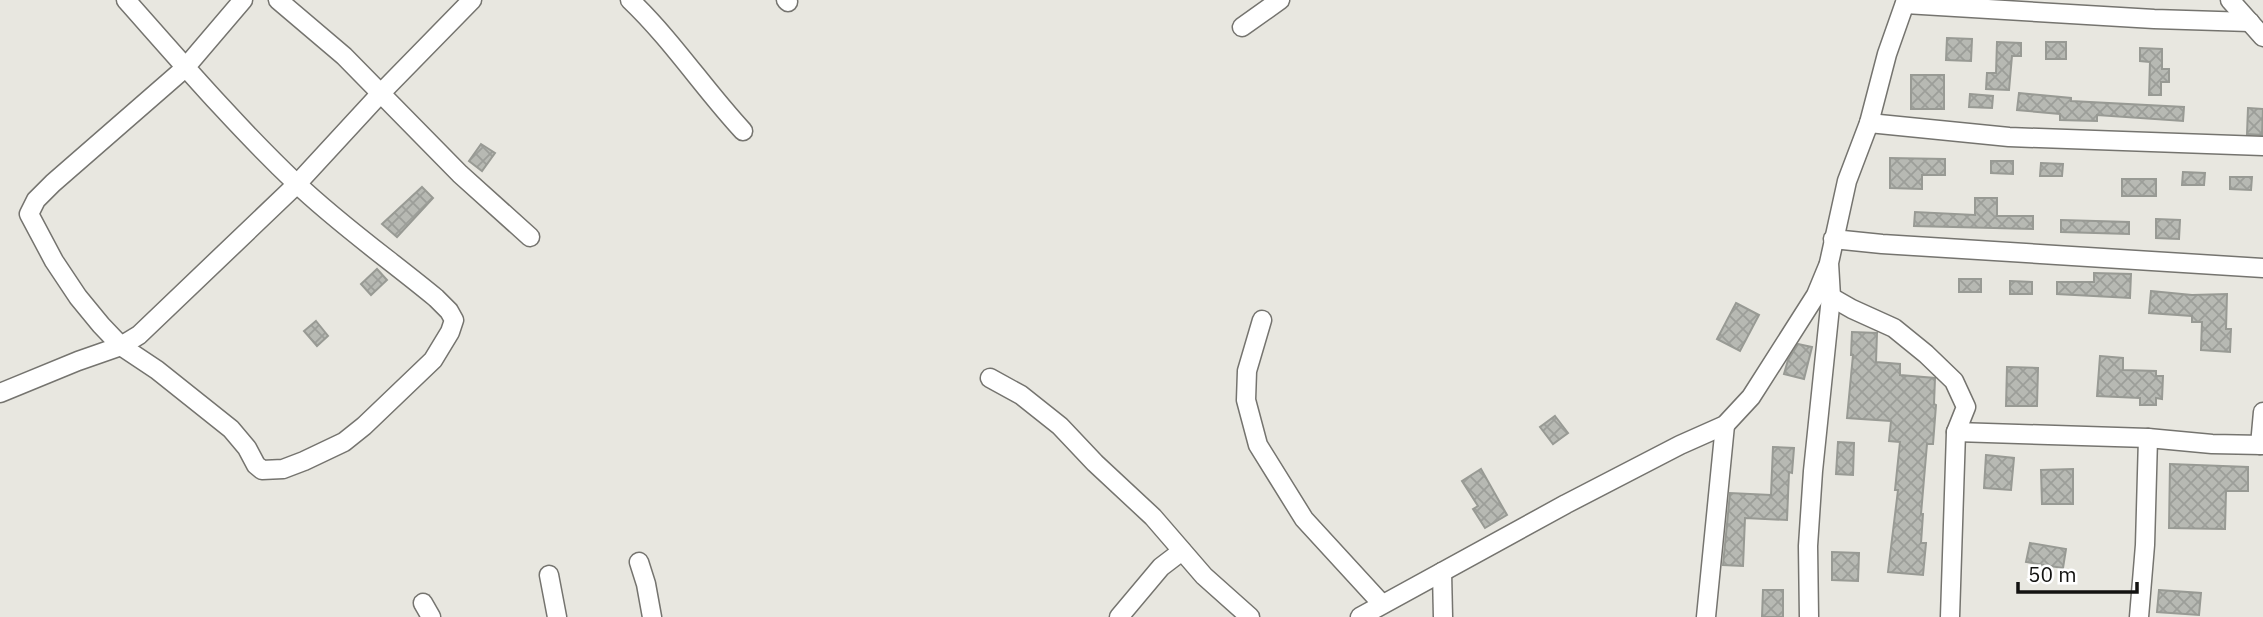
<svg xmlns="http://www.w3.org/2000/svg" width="2263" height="617" font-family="'IBM Plex Sans',sans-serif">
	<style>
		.building { fill: url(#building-cross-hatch); stroke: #989a94; stroke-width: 2 }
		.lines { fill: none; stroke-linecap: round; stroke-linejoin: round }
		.minor-casing { stroke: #75746f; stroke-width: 21 }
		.minor { stroke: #fff; stroke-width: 18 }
	</style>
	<defs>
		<pattern id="building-cross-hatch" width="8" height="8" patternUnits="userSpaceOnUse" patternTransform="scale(1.75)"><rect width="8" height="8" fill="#b7b9b3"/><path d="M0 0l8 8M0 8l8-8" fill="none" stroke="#9c9e99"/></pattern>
	</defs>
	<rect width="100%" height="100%" fill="#e8e7e0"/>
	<g class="building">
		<polygon points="1947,38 1972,39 1971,61 1946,60"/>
		<polygon points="1997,42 2021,43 2021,56 2012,56 2009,90 1986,89 1987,73 1996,73"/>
		<rect x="2046" y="42" width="20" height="17"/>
		<polygon points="2140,48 2162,49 2162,69 2169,69 2169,82 2161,82 2161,95 2149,95 2150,62 2140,61"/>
		<rect x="1911" y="75" width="33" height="34"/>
		<polygon points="2019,93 2071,98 2071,101 2184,107 2183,121 2097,115 2097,121 2060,120 2060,114 2017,110"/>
		<polygon points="1970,94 1993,96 1992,108 1969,107"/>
		<polygon points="2248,108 2263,109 2262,135 2247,134"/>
		<polygon points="481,144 495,153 482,171 469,161"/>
		<polygon points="1890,158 1945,159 1945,175 1922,175 1922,189 1890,188"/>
		<polygon points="1991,161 2013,161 2013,174 1991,173"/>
		<polygon points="2041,163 2063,164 2062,176 2040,176"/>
		<polygon points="2183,172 2205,173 2204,185 2182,185"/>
		<polygon points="2230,177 2252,177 2251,190 2230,189"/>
		<rect x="2122" y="179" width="34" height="17"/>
		<polygon points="422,187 433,198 397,237 382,224"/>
		<polygon points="1975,198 1997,198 1997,216 2033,216 2033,229 1914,226 1915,212 1975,215"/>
		<polygon points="2156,219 2180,220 2179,239 2156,238"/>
		<polygon points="2061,220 2129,222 2129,234 2061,232"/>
		<polygon points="377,269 387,280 371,295 361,284"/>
		<polygon points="2094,273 2131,274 2130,298 2057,294 2057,282 2094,282"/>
		<rect x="1959" y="279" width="22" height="13"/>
		<polygon points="2010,281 2032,282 2032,294 2010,294"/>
		<polygon points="2151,291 2192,295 2227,294 2226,329 2231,329 2230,352 2201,350 2202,322 2192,322 2192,316 2149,313"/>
		<polygon points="1736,303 1759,315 1740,351 1717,339"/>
		<polygon points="316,321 328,336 317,346 304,331"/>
		<polygon points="1852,332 1877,333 1876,362 1900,364 1900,375 1935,378 1934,404 1936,405 1933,444 1927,444 1921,514 1923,514 1921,543 1926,543 1923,575 1888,572 1898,490 1895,490 1900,442 1889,441 1891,421 1847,418 1853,355 1851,355"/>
		<polygon points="1798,344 1812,347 1804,379 1784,374 1788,360"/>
		<polygon points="2100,356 2123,358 2123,370 2156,371 2156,376 2163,376 2162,399 2156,398 2156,405 2140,405 2140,398 2097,396"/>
		<polygon points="2007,367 2038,368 2037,406 2006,406"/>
		<polygon points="1555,416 1568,433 1553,444 1540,427"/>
		<polygon points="1838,442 1854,443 1853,475 1836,474"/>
		<polygon points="1773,447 1794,448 1792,473 1789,472 1787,520 1745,518 1743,566 1723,565 1730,493 1771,495"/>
		<polygon points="1986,455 2014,458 2011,490 1984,488"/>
		<polygon points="2170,464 2248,467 2248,491 2226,491 2225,529 2169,528"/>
		<polygon points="1481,469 1507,515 1485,528 1473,509 1478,506 1462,481"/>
		<polygon points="2073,469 2073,504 2042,504 2041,470"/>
		<polygon points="2030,543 2066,549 2063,568 2026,562"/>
		<polygon points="1832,552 1859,553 1858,581 1832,580"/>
		<polygon points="1763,590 1783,590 1783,617 1762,617"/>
		<polygon points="2159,590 2201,593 2199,615 2157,612"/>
	</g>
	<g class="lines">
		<g class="minor-casing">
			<g id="minor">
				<path d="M126,0C181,62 236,126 296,183C340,225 390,260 436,298L449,311L454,320L450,332L433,360L364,426L344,442L304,461L283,469L262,470L256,465L247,448L231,429L157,370L121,346L101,325L78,297L54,261L29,214L36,200L53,183L185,68L243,0"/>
				<polyline points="278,0 344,56 460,174 530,237"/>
				<path d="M630,0C672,40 704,89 743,131"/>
				<polyline points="786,0 788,2"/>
				<polyline points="2230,0 2263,37"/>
				<polyline points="1905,4 2154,19 2250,22"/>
				<polyline points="1242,27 1280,0"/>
				<polyline points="1869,123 2009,137 2263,146"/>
				<polyline points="1833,239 1882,244 2263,268"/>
				<polyline points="1831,297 1852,309 1894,328 1926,354 1954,381 1966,407 1956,432 1950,617"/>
				<polyline points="1262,320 1247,371 1246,400 1258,445 1304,519 1382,604"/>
				<polyline points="990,378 1021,395 1060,426 1095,463 1153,517 1204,576 1250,617"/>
				<polyline points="0,393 78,361 121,346 139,335 297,184 380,94 472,0"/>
				<polyline points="1956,432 2148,438 2212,444 2263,445"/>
				<polyline points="2260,445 2263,412"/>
				<polyline points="639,562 646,584 652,617"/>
				<polyline points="1442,572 1443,617"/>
				<polyline points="549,575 557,617"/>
				<polyline points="423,603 431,617"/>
				<polyline points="1119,617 1161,567 1182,551"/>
				<polyline points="1360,617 1566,504 1680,445 1725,425 1751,397 1816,295 1828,266"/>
				<polyline points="1706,617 1725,425"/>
				<polyline points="1809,617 1808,546 1813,471 1831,297 1829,263 1847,181 1869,123 1887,54 1906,0"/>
				<polyline points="2139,617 2145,545 2148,438"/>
			</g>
		</g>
		<use href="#minor" class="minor"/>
	</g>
	<path d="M2018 582v10h119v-10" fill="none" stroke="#131311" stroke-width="3.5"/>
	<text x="2028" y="582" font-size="21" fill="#131311" stroke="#ffffff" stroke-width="5" paint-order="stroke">50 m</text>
</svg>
